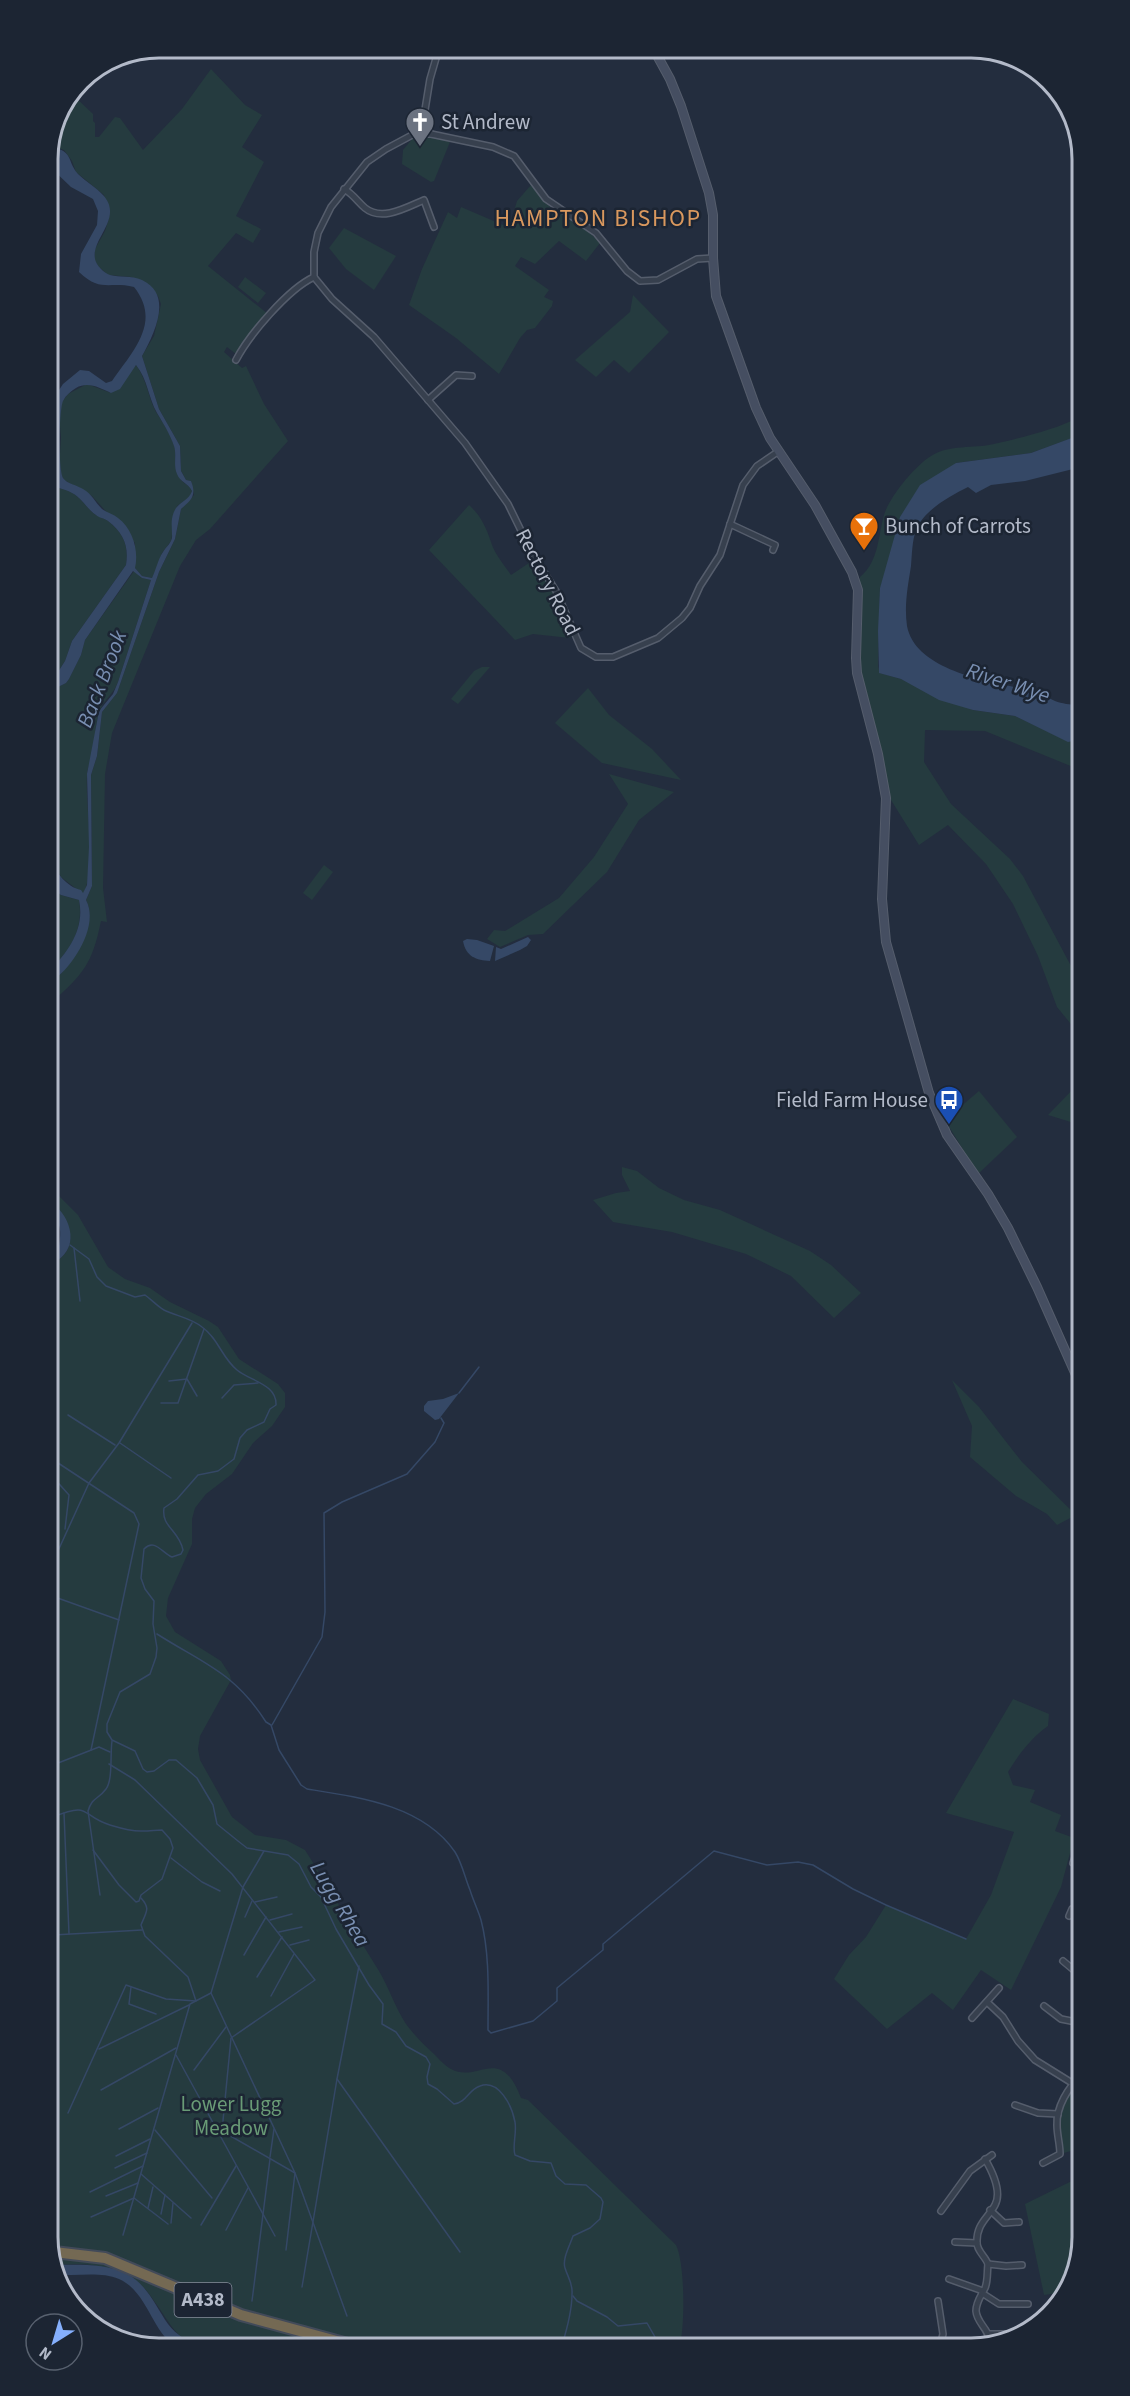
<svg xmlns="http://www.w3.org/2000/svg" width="1130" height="2396" font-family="'Source Sans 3',sans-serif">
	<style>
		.green { fill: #253b3f }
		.water { fill: #354866; fill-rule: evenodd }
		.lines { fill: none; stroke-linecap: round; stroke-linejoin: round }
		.stream { stroke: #354866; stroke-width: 1.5 }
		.street-casing { stroke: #555d6c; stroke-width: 8 }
		.secondary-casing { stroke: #555d6c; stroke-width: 10 }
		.highway-casing { stroke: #424a59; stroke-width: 14 }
		.street { stroke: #37404e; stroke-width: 5 }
		.secondary { stroke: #454e61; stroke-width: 8 }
		.highway { stroke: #746953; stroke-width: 10 }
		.labels { text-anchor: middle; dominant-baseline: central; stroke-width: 5; stroke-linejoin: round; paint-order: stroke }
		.shield { fill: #1c2533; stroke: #868d9c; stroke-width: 1.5 }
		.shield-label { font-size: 20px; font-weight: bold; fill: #b3bac9 }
		.poi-label { font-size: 21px; fill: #b3bac9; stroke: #1c2533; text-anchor: start }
		.street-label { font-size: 21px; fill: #b3bac9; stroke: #1c2533 }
		.park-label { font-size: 21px; fill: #699b76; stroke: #1c2533 }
		.water-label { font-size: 22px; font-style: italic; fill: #798fb2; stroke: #1c2533 }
		.quarter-label { font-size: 24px; letter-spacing: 1.5px; fill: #d9985e; stroke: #1c2533 }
		.rim { fill: none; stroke: #b3bac9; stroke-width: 3 }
	</style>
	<rect width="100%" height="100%" fill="#232d3e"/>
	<g class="green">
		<path d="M211,69L245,105L262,115L242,147L264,162L236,216L261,229L253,243L236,233L208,266L268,314L236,354L227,347L224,352L242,368L246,366L264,404L288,441L210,529L196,540L180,566L112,733L105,774L103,888L107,922L101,921C92,965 83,974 51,1003V982C71,969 99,925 86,900L92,886L91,775L97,756L102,712L117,693L159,572L175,539L181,509L194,495L191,481L186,480L181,471L180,446L159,409L142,356L154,336L161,304L158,296L150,286L131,277L108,275L99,267L94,260L95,249L105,231L109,218L104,195L76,172L72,161L64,150L51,146L74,96L93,114V121L95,123V137H99L115,117L120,118L143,150L182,109Z"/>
		<polygon points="434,136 450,142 434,181 431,182 402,164 403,150 413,138"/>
		<polygon points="531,185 550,207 588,231 600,243 586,261 559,241 535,264 521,257 515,266 549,290 544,297 553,301 552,306 535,328 527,330 520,338 499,374 456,338 409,305 422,269 448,212 457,218 461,207 503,225 512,218 517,201"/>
		<polygon points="344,228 396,256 374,290 346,269 329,248"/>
		<polygon points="245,277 266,293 258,303 238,287"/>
		<polygon points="633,295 669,332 629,373 614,360 596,377 575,360 630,312"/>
		<path d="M136,365C147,380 148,397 156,412C163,423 170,433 174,445C178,456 173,471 182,481C186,485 189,485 192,491L190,497L177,506L171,541L162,553L158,566L152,578L142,576L135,568V543L92,496L64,480L59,470L61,437L59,416L62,402L68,394L87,384L111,393Z"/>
		<path d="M1077,418V436L1075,437L1031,453L956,463L880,588L878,666L880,673L901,679L973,710L1015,716L1068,741L1078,740V769L985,731L925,730L924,762L951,804L1010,859L1023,876L1078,979L1079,1034L1057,1007L1038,956L1013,904L986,864L948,825L919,845L891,800L861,674L858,650L860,577C880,561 878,532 885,512C892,494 915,466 931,456C950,444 973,449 994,444C1016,439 1058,429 1077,418Z"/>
		<path d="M49,479C55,489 63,488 72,493C82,498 87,509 96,515C99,517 104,518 108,521C124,533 129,547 126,565L72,641L65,661L58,672L50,678Z"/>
		<path d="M469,505C481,516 486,527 491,542C494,553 504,565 511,575L532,561L552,589L573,633L570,638L533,634L515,640L429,550Z"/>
		<path d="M134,571L142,578L151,580L118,682C114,693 105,699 101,708C94,722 96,739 93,753C91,761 87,768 87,776C85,806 97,868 83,894L61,877L50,858V691L66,683L69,679L81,655L85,640Z"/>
		<polygon points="482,667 490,667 458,704 451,699 474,671"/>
		<polygon points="588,688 609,715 652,749 681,780 602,763 555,723"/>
		<polygon points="609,774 674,792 639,820 607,872 543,934 528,935 500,947 487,939 494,930 505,931 559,898 594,857 628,804"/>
		<polygon points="324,865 333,872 312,900 303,893"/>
		<path d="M50,886L61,895L79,900C84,930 70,950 50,970Z"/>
		<polygon points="1079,1083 1079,1119 1074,1123 1048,1115"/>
		<polygon points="979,1091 1017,1137 978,1174 945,1120"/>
		<polygon points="622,1167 637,1171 659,1188 684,1200 720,1210 810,1251 831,1265 861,1293 834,1318 791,1276 746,1254 672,1232 613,1222 593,1200 616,1193 630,1191 622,1175"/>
		<path d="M51,1188L78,1215L108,1267L125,1279L150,1288L170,1302L209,1321L218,1327L239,1359L278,1384L285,1393V1407L272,1426L253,1443L232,1474L206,1494L195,1508L192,1519V1544L168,1598L166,1616L175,1632L221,1661L230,1675L231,1680L200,1736L198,1749L200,1760L232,1817L255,1835L286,1840L305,1850C330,1889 354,1931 379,1971C389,1988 395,2007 406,2024C414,2035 424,2045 434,2054C439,2059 445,2066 451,2069C478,2084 500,2043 521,2098L528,2100L676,2245C685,2263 685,2325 680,2344L367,2346L228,2307L156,2276L54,2249L51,1264C81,1251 72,1219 51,1202Z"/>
		<polygon points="952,1380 979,1407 1022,1462 1076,1515 1057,1525 1047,1514 1016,1496 970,1457 972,1426"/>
		<path d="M1013,1699L1049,1714L1048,1726C1031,1738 1019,1754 1008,1772L1013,1785L1035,1790L1030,1802L1061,1815L1055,1831L1074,1838L1061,1887L1011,1990L981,1970L953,2010L932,1993L887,2029L834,1979L849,1955L866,1937L886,1905L966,1939L991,1895L1014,1832L946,1813Z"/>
		<path d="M1082,2076V2148L1060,2154C1058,2116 1056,2107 1082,2076Z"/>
		<polygon points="1082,2176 1082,2237 1065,2292 1044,2295 1025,2204"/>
		<path d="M54,2256L95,2259L340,2346L256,2347C234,2331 215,2356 190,2343C174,2334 167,2319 157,2305C152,2298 146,2288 139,2284C128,2277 109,2269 96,2266C83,2263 67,2265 54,2265Z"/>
	</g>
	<g class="water">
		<path d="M51,146C75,153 66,160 78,174C86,182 96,187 103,195C124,218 91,238 95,259C96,265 104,273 110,275C120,278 131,275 142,280C174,295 154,334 142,356L159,409L180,446L181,471L186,480L191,481C197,496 191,500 181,509L175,539L159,572L117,693L102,712L97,756L91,775L92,886L86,900C100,926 72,968 51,982L50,970C69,951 85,928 79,900L61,895L51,888L50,858C55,872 67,887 81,890L83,893L87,885L89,847L87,774L99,711L113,694L118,682L151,580L142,578L133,571L85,640L81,655L69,679L66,683L50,691V678L58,672L65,661L72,641L126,565C129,547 124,533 108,521C104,518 99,518 96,515C87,509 82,498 72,493C63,488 54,489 49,479L53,399L63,384L80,370L89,371L106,383L112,381C133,351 162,322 134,287C109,281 101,293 79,272L81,254L97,225L98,211L93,199L71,187L48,165V153ZM136,365C148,380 148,397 157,413C163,423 170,434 174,446C177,455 173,465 177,474C180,482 188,483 192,491C189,500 181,501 176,508C170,518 172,526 172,535C173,542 166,547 163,552C158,559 156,570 152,578L142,576L135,568C139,551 133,529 118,518C114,514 107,513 102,509C95,502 92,494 83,489C77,485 67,484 63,478C58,470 59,410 63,401C66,395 71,391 76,388C88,381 100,388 111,393L120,389Z"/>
		<path d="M1077,436V468L1025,481L991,485L976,493L968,487C950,496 924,510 916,530C912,541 912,555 911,566C908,585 904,606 907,626C916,673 997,683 1035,691C1042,693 1048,698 1055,701C1062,704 1070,704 1078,706V740L1068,742L1015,716L973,710L939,700L901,679L879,673L878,631L880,588L900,517L920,485L956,463L1031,453Z"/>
		<polygon points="528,937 531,940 527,946 520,950 495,961 496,947 501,949"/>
		<path d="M467,939L477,940L494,946L490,961C476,960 466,957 463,941Z"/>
		<path d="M51,1202C73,1218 81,1251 51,1264V1250L59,1246C61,1233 62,1223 51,1215Z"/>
		<polygon points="459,1393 439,1419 435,1420 424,1411 424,1406 428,1401 443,1399"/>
		<path d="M54,2265C78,2265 105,2263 127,2274C147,2284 156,2307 168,2324C176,2335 190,2343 202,2347C196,2347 185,2350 179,2347C153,2338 149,2292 119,2279C100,2271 76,2277 56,2274Z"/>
	</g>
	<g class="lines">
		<g class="stream">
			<path d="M70,1245L89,1259L97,1277L106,1286L135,1297L145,1295C152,1300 157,1306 164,1310C176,1316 191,1318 202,1327C218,1338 222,1358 237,1370C250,1381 277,1384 276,1405L270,1409L264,1422L247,1430L240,1438L234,1459L218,1471L198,1475L177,1499L164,1508C161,1527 179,1530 183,1550L181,1554L172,1557C162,1553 155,1538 144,1549L141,1578L145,1589L154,1601L153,1624L157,1648L156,1657L150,1674L120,1692L107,1724V1732L112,1740L135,1751L143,1769L147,1772L154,1771L169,1760H176L197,1778L213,1805L217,1824L238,1841L247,1848L288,1855L299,1864L311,1887L321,1897L336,1929L369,1985L383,2004L382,2024L396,2032L406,2046L426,2057L430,2064L427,2077L428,2084L437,2089L454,2104C467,2102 468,2090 480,2086C499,2079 512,2106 515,2122C517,2133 512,2146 515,2155L530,2161L551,2163L556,2176L565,2184L586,2185L601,2198L603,2202L600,2219L590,2228L573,2236C570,2245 562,2259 565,2268C568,2278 573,2283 572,2294C572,2311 567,2329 562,2345"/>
			<polyline points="74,1248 80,1301"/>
			<polyline points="169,1381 187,1379 197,1396"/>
			<polyline points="459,1393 479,1367"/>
			<polyline points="222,1398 234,1385 258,1383"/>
			<polyline points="161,1403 178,1403 204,1329"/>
			<polyline points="68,1415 115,1445"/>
			<polyline points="120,1443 171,1478"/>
			<polyline points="52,1459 134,1513 139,1524 91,1750"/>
			<polyline points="52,1476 69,1495 65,1529"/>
			<polyline points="52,1564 89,1483 119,1443 192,1323"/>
			<polyline points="52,1596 119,1620"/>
			<path d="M157,1634C204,1664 234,1672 266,1722L271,1725L279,1750L301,1785L307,1789C358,1797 423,1805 455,1852C462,1863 465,1878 470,1890C473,1900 478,1910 481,1920C490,1954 488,1994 488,2030L491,2033L533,2021L557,2001V1988L603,1950V1944L714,1851L767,1865L798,1862L813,1865L853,1889L886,1905L966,1939"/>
			<polyline points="272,1725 322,1637 325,1612 324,1513 342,1502 407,1474 435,1442 444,1423 441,1418"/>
			<polyline points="109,1764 135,1780 232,1874 315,1980 231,2038 222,2131"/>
			<polyline points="53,1765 99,1747 110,1752"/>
			<polyline points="64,1813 69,1934"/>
			<path d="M53,1817C92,1801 80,1816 110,1825C120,1828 133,1832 143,1831C150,1831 156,1830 162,1830L170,1839L173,1848L162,1879L141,1895L139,1901L136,1902L119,1885L93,1850"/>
			<polyline points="171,1858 202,1882 220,1891"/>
			<path d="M100,1895L88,1811C92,1797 98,1800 106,1789C113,1780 110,1754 112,1741"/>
			<polyline points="255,1902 277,1897"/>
			<polyline points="245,1917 252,1901"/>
			<polyline points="270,1920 292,1914"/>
			<polyline points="279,1932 302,1927"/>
			<polyline points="53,1935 142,1930"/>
			<polyline points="290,1945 309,1940"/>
			<polyline points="244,1955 266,1917"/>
			<polyline points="257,1977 282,1937"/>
			<polyline points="131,1987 129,2004 156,2014"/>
			<polyline points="211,1993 295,2173 286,2250"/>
			<polyline points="271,1996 294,1954"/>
			<polyline points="99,2049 189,2005"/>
			<polyline points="176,2055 275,2236"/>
			<polyline points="194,2070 226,2027"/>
			<polyline points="337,2079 460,2252"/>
			<polyline points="101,2090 176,2048"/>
			<path d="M68,2113L126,1985L166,1999L196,2001L188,1977L145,1936L141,1925C146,1912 151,1909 141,1898"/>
			<polyline points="215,2127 295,2173 347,2316"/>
			<polyline points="119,2129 158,2108"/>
			<polyline points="155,2130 212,2198"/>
			<polyline points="116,2156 150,2139"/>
			<polyline points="270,2157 274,2129"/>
			<polyline points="115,2168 147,2153"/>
			<polyline points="141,2174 191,2218"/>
			<polyline points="54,2186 56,2200"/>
			<polyline points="90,2192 143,2166"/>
			<polyline points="106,2196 138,2183"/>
			<polyline points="148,2208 153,2187"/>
			<polyline points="161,2214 165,2195"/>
			<polyline points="91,2217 134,2198 168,2224"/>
			<polyline points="171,2223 173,2203"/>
			<polyline points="201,2225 236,2166"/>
			<polyline points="226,2230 248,2188"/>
			<polyline points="123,2235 190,2004 211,1993 243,1887 264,1851"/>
			<polyline points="302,2287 337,2079 359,1966"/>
			<polyline points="573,2296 577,2301 607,2317 618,2326 647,2323 659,2344"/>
			<polyline points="252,2301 270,2159"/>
		</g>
		<g class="street-casing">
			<g id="street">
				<polyline points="439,48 430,79 423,122 414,134 386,149 367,162 331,207 318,233 314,252 314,277 332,299 374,337 465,443 508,504 531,551 556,591 581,648 596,657 613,657 658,638 682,618 690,608 700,586 720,555 743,485 757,466 779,451"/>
				<polyline points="423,122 431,134 493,147 514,156 546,199 596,233 627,271 640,281 658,280 697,259 713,258"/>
				<polyline points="414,134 431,134"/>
				<path d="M344,189C353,194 358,202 365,208C382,222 407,207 424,200L434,227"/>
				<path d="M236,360C249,335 288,289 314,277"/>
				<polyline points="428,400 456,375 472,376"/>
				<polyline points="730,524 775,545 773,550"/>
				<polyline points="1073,1863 1081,1840"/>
				<polyline points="1069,1916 1072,1909 1081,1905"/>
				<polyline points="1063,1961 1081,1976"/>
				<polyline points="987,2002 1003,2017 1018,2041 1035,2060 1072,2083"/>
				<polyline points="1044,2006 1061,2019 1081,2023"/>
				<polyline points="972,2018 999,1988"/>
				<polyline points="1015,2105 1038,2113 1058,2114"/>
				<path d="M985,2159C992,2171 1002,2192 995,2205C988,2218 976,2224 977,2243C977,2251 985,2256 988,2264C987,2272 988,2281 985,2288C981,2296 976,2302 976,2311C977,2324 990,2329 989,2342"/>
				<path d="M1043,2163L1060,2154C1060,2144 1057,2135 1057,2125C1056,2108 1068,2086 1082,2076"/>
				<polyline points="990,2210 1004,2223 1019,2222"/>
				<polyline points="941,2211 970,2171 992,2155"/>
				<polyline points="955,2242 977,2243"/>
				<polyline points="988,2264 1006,2266 1022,2265"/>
				<polyline points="949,2279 983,2291"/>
				<polyline points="982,2293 999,2304 1028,2304"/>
				<polyline points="938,2301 943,2334 941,2342"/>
				<polyline points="1047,2311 1047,2308"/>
				<polyline points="989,2334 1017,2334"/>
			</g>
		</g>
		<g class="secondary-casing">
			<polyline id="secondary" points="653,48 670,79 681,106 709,193 713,215 713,258 716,296 756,408 770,438 815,505 852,572 858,590 856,658 857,673 878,754 886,798 882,899 886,942 929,1093 947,1135 988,1194 1008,1228 1037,1287 1080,1384"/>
		</g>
		<g class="highway-casing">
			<polyline id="highway" points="54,2252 105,2258 241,2315 355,2346"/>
		</g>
		<use href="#street" class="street"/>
		<use href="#secondary" class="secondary"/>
		<use href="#highway" class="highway"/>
	</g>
	<defs>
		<g id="church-pin" transform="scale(1.5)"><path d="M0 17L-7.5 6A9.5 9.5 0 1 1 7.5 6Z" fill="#6b7280" stroke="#1c2533"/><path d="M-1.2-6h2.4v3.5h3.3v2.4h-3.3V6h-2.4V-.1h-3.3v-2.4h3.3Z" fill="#fff"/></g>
		<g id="bar-pin" transform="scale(1.5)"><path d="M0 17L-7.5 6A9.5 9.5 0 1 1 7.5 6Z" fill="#e8710a" stroke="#1c2533"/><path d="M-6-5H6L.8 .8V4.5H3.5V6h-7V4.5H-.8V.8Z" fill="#fff"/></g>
		<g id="bus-pin" transform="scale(1.5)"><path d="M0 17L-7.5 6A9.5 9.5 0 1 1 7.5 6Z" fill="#1a4fb4" stroke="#1c2533"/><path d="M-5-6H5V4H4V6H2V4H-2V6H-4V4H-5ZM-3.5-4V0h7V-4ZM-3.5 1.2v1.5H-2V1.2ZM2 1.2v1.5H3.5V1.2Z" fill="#fff"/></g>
	</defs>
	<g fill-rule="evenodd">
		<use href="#church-pin" x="420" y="122"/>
		<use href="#bar-pin" x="864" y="526"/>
		<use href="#bus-pin" x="949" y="1100"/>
	</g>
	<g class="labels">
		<rect class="shield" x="174.5" y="2283" width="57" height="34" rx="4.5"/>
		<g class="shield-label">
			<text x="203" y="2300">A438</text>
		</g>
		<g class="poi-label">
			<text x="441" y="122">St Andrew</text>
			<text x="885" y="526">Bunch of Carrots</text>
			<text x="928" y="1100" text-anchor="end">Field Farm House</text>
		</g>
		<g class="street-label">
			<text transform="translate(548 582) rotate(63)">Rectory Road</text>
		</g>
		<g class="park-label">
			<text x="231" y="2104">Lower Lugg<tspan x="231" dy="24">Meadow</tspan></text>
		</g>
		<g class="water-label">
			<text transform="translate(102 679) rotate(-69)">Back Brook</text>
			<text transform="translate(1008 683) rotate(18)">River Wye</text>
			<text transform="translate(340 1904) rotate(59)">Lugg Rhea</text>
		</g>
		<g class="quarter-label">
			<text x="598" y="218">HAMPTON BISHOP</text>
		</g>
	</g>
	<path d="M0 0H1130V2396H0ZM159 58H971A101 101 0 0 1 1072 159V2237A101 101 0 0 1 971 2338H159A101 101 0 0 1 58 2237V159A101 101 0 0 1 159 58Z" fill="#1c2533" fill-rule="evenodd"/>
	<path class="rim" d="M159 58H971A101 101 0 0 1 1072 159V2237A101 101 0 0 1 971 2338H159A101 101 0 0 1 58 2237V159A101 101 0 0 1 159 58Z"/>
	<g transform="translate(54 2342) rotate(217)"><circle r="28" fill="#1c2533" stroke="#58616f" stroke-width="1.5"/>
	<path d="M0-4.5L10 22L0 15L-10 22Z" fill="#85affc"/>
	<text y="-9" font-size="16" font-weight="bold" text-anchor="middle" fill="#b3bac9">N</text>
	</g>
</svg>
